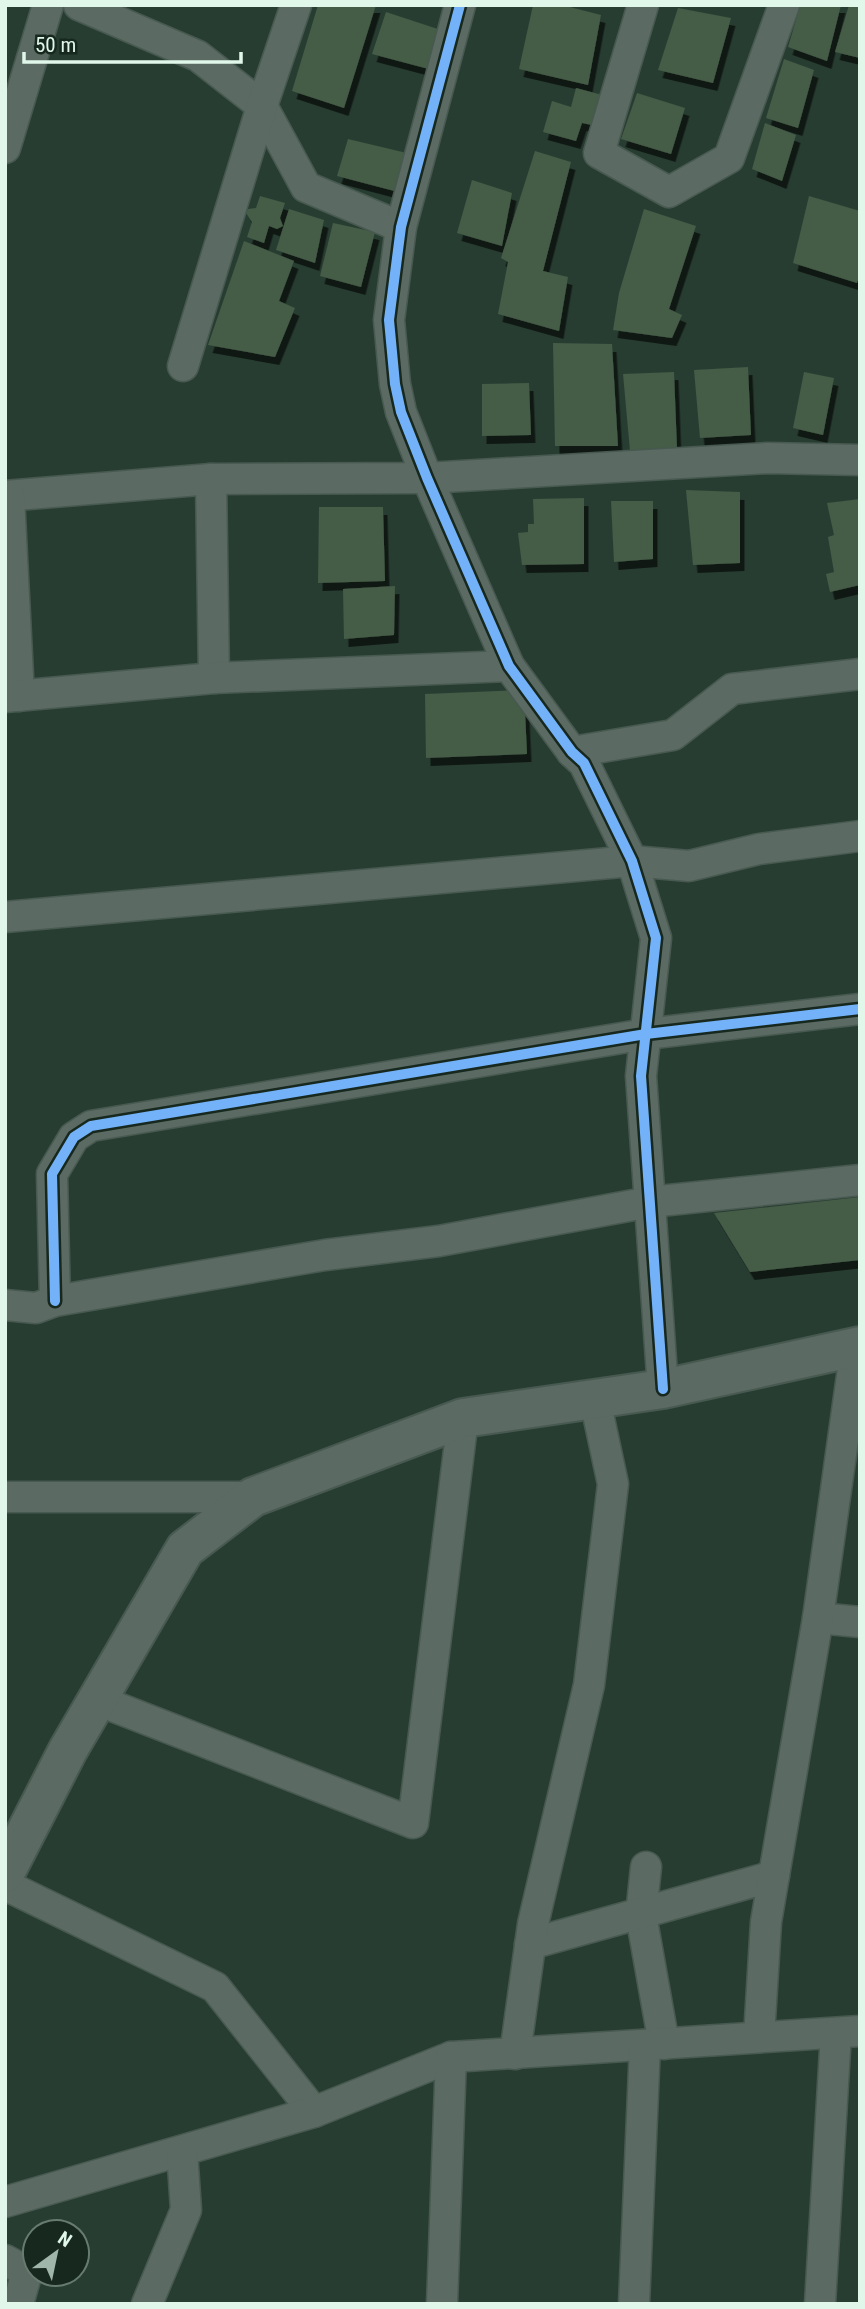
<svg xmlns="http://www.w3.org/2000/svg" width="865" height="2309" font-family="'Roboto Condensed',sans-serif">
	<style>
		.building { fill: #455b46; filter: url(#shadow) }
		.lines { fill: none; stroke-linecap: round; stroke-linejoin: round }
		.street-casing { stroke: #475950; stroke-width: 33 }
		.secondary-casing { stroke: #475950; stroke-width: 42 }
		.street { stroke: #5b6a62; stroke-width: 30 }
		.secondary { stroke: #5b6a62; stroke-width: 38 }
		.cycleway-casing { stroke: #17281f; stroke-width: 15 }
		.cycleway { stroke: #73b2f8; stroke-width: 10 }
	</style>
	<defs>
		<filter id="shadow"><feDropShadow dx="4.5" dy="8" stdDeviation="0" flood-color="#0009"/></filter>
	</defs>
	<rect width="100%" height="100%" fill="#283d32"/>
	<g class="building">
		<polygon points="318,5 376,5 344,108 292,91"/>
		<polygon points="533,5 562,5 601,15 588,85 519,69"/>
		<polygon points="795,5 841,5 827,61 788,47 798,13 793,11"/>
		<polygon points="849,5 860,5 860,58 835,52"/>
		<polygon points="678,8 731,18 713,83 658,70"/>
		<polygon points="386,12 447,32 440,72 372,54"/>
		<polygon points="784,59 814,70 798,128 766,118"/>
		<polygon points="576,88 606,96 597,126 582,123 576,141 543,132 552,101 571,107"/>
		<polygon points="637,93 685,108 671,154 621,139"/>
		<polygon points="765,123 796,135 782,181 752,169"/>
		<polygon points="348,139 411,154 402,193 337,176"/>
		<polygon points="535,151 571,162 543,271 568,277 559,331 498,314 508,262 501,258"/>
		<polygon points="472,180 512,193 502,246 457,233"/>
		<polygon points="260,196 285,203 280,218 283,226 277,229 269,226 264,243 247,237 252,222 246,213 248,209 256,208"/>
		<polygon points="809,196 860,211 860,274 857,283 793,263"/>
		<polygon points="289,209 324,220 315,263 276,250"/>
		<polygon points="644,209 696,226 669,309 682,315 672,338 613,330 619,293"/>
		<polygon points="333,223 375,232 361,287 320,276"/>
		<polygon points="244,241 294,261 279,301 295,308 275,357 208,345"/>
		<polygon points="553,343 612,344 618,446 555,446"/>
		<polygon points="748,367 751,435 700,438 694,370"/>
		<polygon points="674,372 677,449 630,451 623,374"/>
		<polygon points="804,372 834,378 823,435 793,428"/>
		<polygon points="529,383 531,435 482,436 482,384"/>
		<polygon points="686,490 740,492 740,563 693,565"/>
		<polygon points="584,498 584,564 522,565 518,533 528,532 528,524 534,524 533,499"/>
		<polygon points="860,499 860,585 830,592 826,574 834,572 828,537 834,535 827,503"/>
		<polygon points="611,501 653,501 653,559 614,562"/>
		<polygon points="319,507 383,507 385,581 318,583"/>
		<polygon points="395,586 394,635 344,639 343,589"/>
		<polygon points="524,690 527,754 426,758 425,694"/>
		<polygon points="860,1197 860,1260 750,1272 714,1213"/>
	</g>
	<g class="lines">
		<g class="street-casing">
			<g id="street">
				<polyline points="79,5 198,56 262,106 306,187 401,227"/>
				<polyline points="460,5 401,227 389,320 395,384 401,412 427,478 509,666 572,752 584,763 632,861 656,938 641,1076 663,1389"/>
				<polyline points="643,5 599,153 669,192 729,158 784,5"/>
				<polyline points="5,148 48,5"/>
				<polyline points="183,366 262,106 296,5"/>
				<polyline points="211,479 214,678"/>
				<polyline points="5,496 211,479 427,478 768,458 860,460"/>
				<polyline points="9,496 19,696"/>
				<polyline points="5,697 214,678 509,666"/>
				<polyline points="572,752 673,735 732,689 860,674"/>
				<polyline points="5,917 632,861 689,866 759,849 860,836"/>
				<polyline points="55,1301 52,1174 74,1137 91,1126 646,1034 860,1009"/>
				<polyline points="5,1305 36,1308 55,1301 325,1255 439,1241 650,1202 860,1180"/>
				<polyline points="5,1497 253,1497"/>
				<polyline points="818,1618 860,1622"/>
				<polyline points="97,1700 413,1823 463,1418"/>
				<polyline points="646,1867 641,1915 664,2044"/>
				<polyline points="5,1885 215,1987 314,2112"/>
				<polyline points="530,1944 774,1876"/>
				<polyline points="759,2037 766,1922 818,1618 856,1347"/>
				<polyline points="515,2054 533,1924 589,1685 613,1484 595,1400"/>
				<polyline points="5,2202 314,2112 451,2057 860,2031"/>
				<polyline points="5,2260 27,2272 18,2304"/>
				<polyline points="147,2304 186,2210 182,2151"/>
				<polyline points="442,2304 451,2057"/>
				<polyline points="634,2304 645,2045"/>
				<polyline points="820,2304 836,2033"/>
			</g>
		</g>
		<g class="secondary-casing">
			<polyline id="secondary" points="5,1873 68,1750 185,1549 253,1497 463,1418 663,1389 860,1346"/>
		</g>
		<use href="#street" class="street"/>
		<use href="#secondary" class="secondary"/>
		<g class="cycleway-casing">
			<g id="cycleway">
				<polyline points="460,5 401,227 389,320 395,384 401,412 427,478 509,666 572,752 584,763 632,861 656,938 641,1076 663,1389"/>
				<polyline points="55,1301 52,1174 74,1137 91,1126 646,1034 860,1009"/>
			</g>
		</g>
		<use href="#cycleway" class="cycleway"/>
	</g>
	<rect width="865" height="2309" fill="none" stroke="#e1f7ea" stroke-width="14"/>
	<g transform="translate(56 2253) rotate(33)"><circle r="33" fill="#17281f" stroke="#687b70" stroke-width="2"/>
	<path d="M0-5L12 26L0 18L-12 26Z" fill="#a0b6aa"/>
	<text y="-10" font-size="19" font-weight="bold" text-anchor="middle" fill="#e1f7ea">N</text>
	</g>
	<path d="M24 52v10h217v-10" fill="none" stroke="#e1f7ea" stroke-width="3.5"/>
	<text x="35" y="52" font-size="21" fill="#e1f7ea" stroke="#17281f" stroke-width="5" paint-order="stroke">50 m</text>
</svg>
